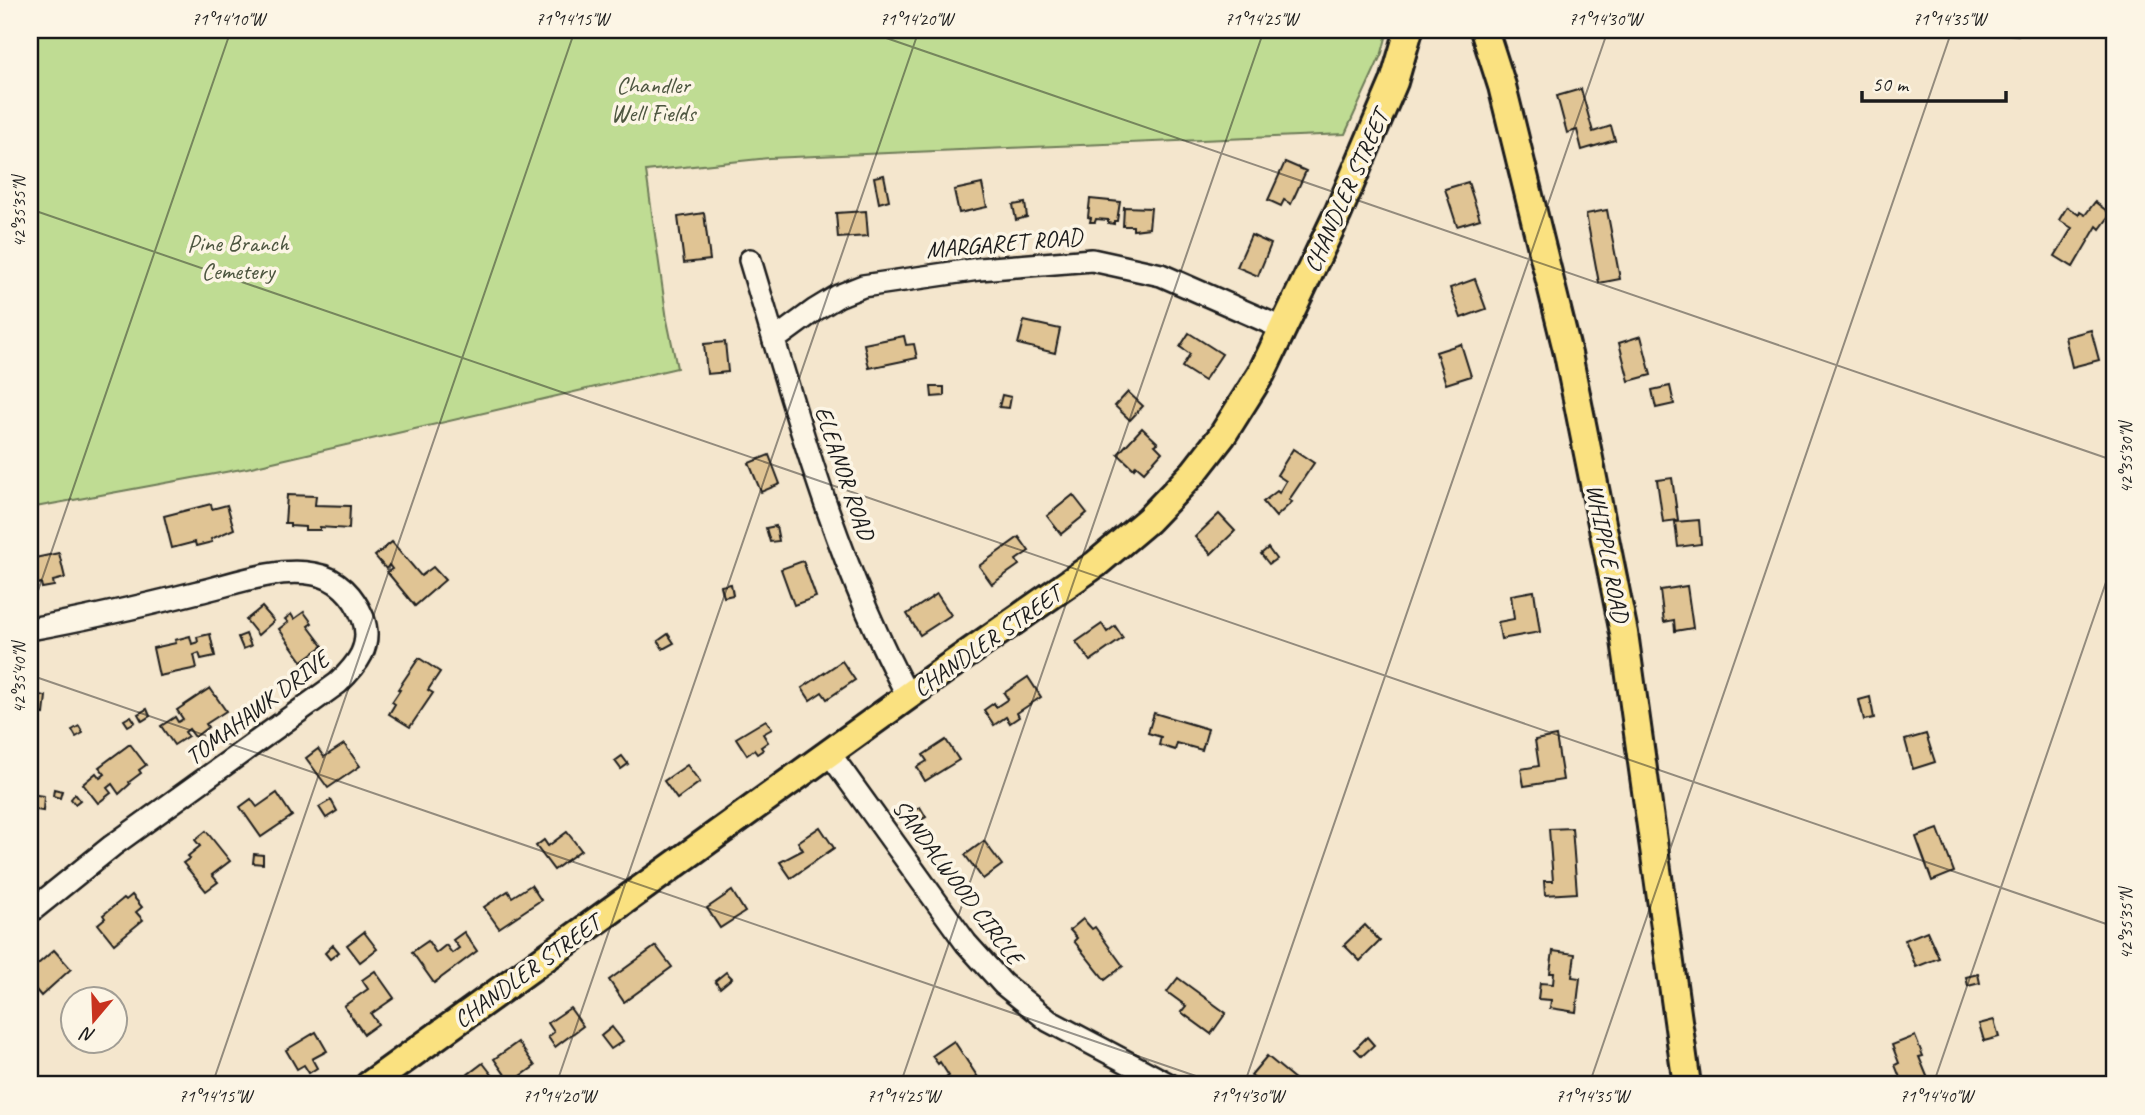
<svg xmlns="http://www.w3.org/2000/svg" width="2145" height="1115" font-family="Caveat,sans-serif">
	<style>
		.green { fill: #bfdc93; stroke: #6e7c58; stroke-width: 2 }
		.building { fill: #e0c494; stroke: #1c1c1c; stroke-width: 2 }
		.lines { fill: none; stroke-linecap: round; stroke-linejoin: round }
		.minor-casing { stroke: #1c1c1c; stroke-width: 26 }
		.major-casing { stroke: #1c1c1c; stroke-width: 32 }
		.minor { stroke: #fcf5e5; stroke-width: 21 }
		.major { stroke: #fae180; stroke-width: 26 }
		.ticks { fill: none; stroke: #1c1c1c; stroke-width: 2; stroke-opacity: 0.45 }
		.labels { text-anchor: middle; dominant-baseline: central; stroke-width: 7; stroke-linejoin: round; paint-order: stroke }
		.park-label { font-size: 24px; fill: #4d5640; stroke: #fcf5e5 }
		.street-label { font-size: 24px; fill: #1c1c1c; stroke: #fcf5e5 }
		.neatline { fill: none; stroke: #1c1c1c; stroke-width: 2.5 }
		.ticks-label { font-size: 18px; text-anchor: middle; fill: #1c1c1c }
	</style>
	<rect width="100%" height="100%" fill="#f4e6cd"/>
	<filter id="ink" filterUnits="userSpaceOnUse"><feTurbulence type="fractalNoise" baseFrequency=".0143" numOctaves="2"/><feDisplacementMap in="SourceGraphic" scale="14" xChannelSelector="R" yChannelSelector="G"/><feConvolveMatrix kernelMatrix="1 2 1 2 8 2 1 2 1" color-interpolation-filters="sRGB"/></filter>
	<g filter="url(#ink)">
		<polygon class="green" points="30,30 1388,30 1382,53 1345,134 769,158 646,171 667,320 677,368 247,468 30,508"/>
		<g class="building">
			<polygon points="1999,30 2018,30 2018,35 1998,33"/>
			<polygon points="1581,89 1593,132 1611,126 1615,140 1582,150 1577,130 1567,133 1557,96"/>
			<polygon points="1285,162 1306,171 1291,204 1284,200 1281,206 1268,200"/>
			<polygon points="884,175 889,200 879,203 874,177"/>
			<polygon points="1468,182 1480,219 1457,226 1445,189"/>
			<polygon points="982,184 987,207 959,213 954,190"/>
			<polygon points="1090,199 1120,202 1117,221 1114,221 1114,224 1108,223 1108,220 1096,219 1095,222 1090,222 1091,218 1088,217"/>
			<polygon points="2095,202 2111,214 2100,229 2097,226 2073,267 2055,256 2072,228 2059,220 2067,207 2079,215 2080,212 2085,215"/>
			<polygon points="1025,203 1027,217 1016,220 1013,205"/>
			<polygon points="1124,207 1151,208 1149,228 1133,230 1133,226 1123,226"/>
			<polygon points="1607,210 1620,279 1599,283 1586,214"/>
			<polygon points="866,211 868,236 838,238 836,213"/>
			<polygon points="704,213 710,260 684,263 678,217"/>
			<polygon points="1251,235 1271,244 1258,276 1237,267"/>
			<polygon points="1475,279 1486,309 1461,318 1450,288"/>
			<polygon points="1024,321 1060,329 1055,353 1018,344"/>
			<polygon points="2091,330 2099,360 2072,367 2065,337"/>
			<polygon points="1189,333 1222,354 1204,381 1182,367 1190,354 1180,347"/>
			<polygon points="904,336 906,345 914,344 917,358 869,368 864,344"/>
			<polygon points="1641,336 1651,375 1629,381 1619,343"/>
			<polygon points="725,342 728,372 707,374 704,344"/>
			<polygon points="1461,344 1471,376 1446,384 1436,352"/>
			<polygon points="1670,386 1674,404 1656,408 1652,390"/>
			<polygon points="931,387 944,387 944,396 932,397"/>
			<polygon points="1128,392 1143,406 1130,420 1115,406"/>
			<polygon points="1002,395 1011,397 1009,408 999,407"/>
			<polygon points="1142,428 1158,443 1155,445 1162,452 1144,472 1136,465 1134,469 1118,454"/>
			<polygon points="1293,449 1314,463 1289,500 1292,502 1276,517 1263,502 1277,491 1279,493 1286,481 1277,475"/>
			<polygon points="769,455 780,484 761,492 749,463"/>
			<polygon points="1672,478 1678,520 1663,522 1657,480"/>
			<polygon points="287,495 316,496 315,505 350,506 349,529 320,527 320,530 305,530 305,527 290,526 290,523 285,523"/>
			<polygon points="1073,495 1087,513 1061,534 1047,516"/>
			<polygon points="211,504 212,509 227,505 234,529 211,539 212,542 196,546 195,542 172,548 164,516"/>
			<polygon points="1219,514 1235,531 1211,554 1195,537"/>
			<polygon points="1699,520 1701,544 1678,547 1675,522"/>
			<polygon points="776,526 779,541 770,542 766,528"/>
			<polygon points="1019,537 1029,551 1016,560 1019,565 992,584 979,566"/>
			<polygon points="392,542 421,576 433,567 445,580 415,606 387,572 392,569 389,565 386,569 375,556"/>
			<polygon points="1268,548 1276,559 1269,564 1261,554"/>
			<polygon points="59,553 65,578 53,581 54,586 42,588 41,583 30,586 30,559"/>
			<polygon points="803,561 816,597 794,605 781,569"/>
			<polygon points="731,584 733,595 724,597 721,586"/>
			<polygon points="1687,586 1693,628 1675,631 1674,620 1664,622 1660,590"/>
			<polygon points="1534,591 1540,632 1501,639 1498,622 1514,619 1511,595"/>
			<polygon points="937,594 951,615 920,635 907,614"/>
			<polygon points="262,607 274,621 258,635 246,620"/>
			<polygon points="304,612 312,623 308,626 323,646 302,661 279,629 288,622 285,619 291,614 294,619"/>
			<polygon points="1102,624 1107,632 1115,626 1123,638 1090,661 1076,642"/>
			<polygon points="210,634 215,656 201,659 199,653 194,655 197,668 159,676 153,648 176,643 175,640 190,636 192,644 198,642 197,637"/>
			<polygon points="246,634 251,646 243,649 238,637"/>
			<polygon points="668,634 674,643 663,649 658,641"/>
			<polygon points="419,658 440,672 428,690 433,693 410,727 389,714 395,704 392,702 400,690 398,689"/>
			<polygon points="842,661 855,680 827,699 822,692 810,700 802,688"/>
			<polygon points="1028,677 1041,697 1017,713 1019,717 1010,723 1006,717 994,725 984,710 994,703 996,707 1008,699 1004,693"/>
			<polygon points="30,679 34,679 32,694 46,696 44,714 30,712 30,718"/>
			<polygon points="210,688 226,711 206,724 208,727 195,737 189,729 185,732 188,736 174,745 161,726 175,717 178,722 183,719 177,710"/>
			<polygon points="1870,697 1874,718 1864,720 1859,700"/>
			<polygon points="147,709 150,716 142,721 138,714"/>
			<polygon points="1154,713 1208,729 1202,750 1177,743 1175,750 1159,745 1161,737 1148,733"/>
			<polygon points="131,716 135,722 128,726 124,720"/>
			<polygon points="766,720 772,729 763,734 768,742 761,747 763,750 757,754 754,750 747,755 736,738"/>
			<polygon points="79,726 83,733 76,737 72,730"/>
			<polygon points="1926,734 1935,762 1913,769 1905,740"/>
			<polygon points="1556,736 1563,780 1524,786 1521,769 1539,766 1535,740"/>
			<polygon points="946,740 959,760 925,781 917,767 927,761 923,755"/>
			<polygon points="130,744 146,765 139,770 141,773 129,782 130,784 119,794 112,784 107,788 111,793 98,803 83,784 96,773 100,778 105,774 99,767"/>
			<polygon points="344,744 360,766 328,788 306,758 318,749 324,757"/>
			<polygon points="622,756 628,764 621,769 615,761"/>
			<polygon points="687,765 700,782 677,799 664,781"/>
			<polygon points="54,789 62,791 60,798 53,796"/>
			<polygon points="277,793 292,816 261,837 240,807 251,799 257,807"/>
			<polygon points="30,794 44,796 43,811 30,809"/>
			<polygon points="75,794 80,800 75,804 71,799"/>
			<polygon points="331,800 337,811 326,818 319,807"/>
			<polygon points="920,807 926,817 915,823 909,813"/>
			<polygon points="820,827 834,848 791,878 780,862 803,850 798,842"/>
			<polygon points="1572,828 1577,893 1545,895 1544,881 1553,881 1549,829"/>
			<polygon points="1938,829 1954,872 1932,881 1916,837"/>
			<polygon points="206,831 230,861 212,875 218,882 206,891 183,863 190,858 188,856 200,846 195,840"/>
			<polygon points="567,832 581,850 554,870 536,846 544,840 548,846"/>
			<polygon points="984,841 1002,865 983,879 965,855"/>
			<polygon points="254,854 263,855 263,864 253,863"/>
			<polygon points="531,885 541,900 499,928 484,907 508,891 512,897"/>
			<polygon points="732,891 745,912 720,928 707,908"/>
			<polygon points="132,895 142,907 136,912 143,920 114,944 98,924 105,918 103,915 124,898 126,900"/>
			<polygon points="1083,919 1092,929 1095,927 1123,966 1105,980 1074,941 1077,938 1070,930"/>
			<polygon points="1365,925 1380,941 1360,961 1344,945"/>
			<polygon points="1927,931 1939,958 1916,967 1905,940"/>
			<polygon points="364,932 377,949 360,962 347,945"/>
			<polygon points="464,932 477,951 434,983 412,952 428,941 436,953 446,945 452,953 459,948 453,940"/>
			<polygon points="333,945 339,952 330,959 325,953"/>
			<polygon points="656,946 672,967 624,1002 609,980"/>
			<polygon points="54,950 71,969 41,996 30,983 30,971"/>
			<polygon points="1553,951 1575,954 1572,977 1580,978 1576,1012 1550,1008 1551,1000 1538,999 1540,983 1553,984 1554,973 1550,973"/>
			<polygon points="375,971 394,998 371,1014 378,1024 364,1034 344,1006 368,989 362,980"/>
			<polygon points="726,972 732,978 720,988 715,981"/>
			<polygon points="1978,974 1980,983 1968,986 1966,977"/>
			<polygon points="1178,978 1226,1013 1211,1034 1181,1012 1186,1006 1167,992"/>
			<polygon points="570,1008 583,1026 555,1047 548,1037 554,1032 548,1023"/>
			<polygon points="1994,1020 1999,1037 1984,1041 1979,1024"/>
			<polygon points="612,1027 623,1041 611,1049 601,1036"/>
			<polygon points="316,1032 327,1051 312,1059 317,1068 309,1073 304,1065 297,1069 286,1050"/>
			<polygon points="1915,1036 1923,1056 1919,1057 1929,1081 1918,1085 1903,1085 1895,1065 1899,1063 1892,1045"/>
			<polygon points="1367,1037 1374,1045 1362,1056 1355,1049"/>
			<polygon points="954,1041 979,1079 968,1085 940,1085 938,1083 949,1076 940,1062 938,1064 932,1056"/>
			<polygon points="518,1042 535,1066 511,1083 494,1059"/>
			<polygon points="1267,1056 1302,1085 1263,1085 1251,1075"/>
			<polygon points="483,1063 500,1085 475,1085 467,1075"/>
		</g>
		<g class="lines">
			<g class="minor-casing">
				<g id="minor">
					<path d="M750,260C794,406 835,561 908,696"/>
					<polyline points="774,340 815,310 838,296 863,286 979,269 1092,260 1161,275 1284,329"/>
					<path d="M30,629C86,619 142,606 198,592C234,584 276,567 314,574C338,578 354,596 363,618C373,646 357,665 338,683L112,846L30,912"/>
					<polyline points="830,754 966,943 1003,984 1049,1021 1170,1085"/>
				</g>
			</g>
			<g class="major-casing">
				<g id="major">
					<polyline points="1484,30 1502,86 1568,354 1624,633 1687,1085"/>
					<polyline points="369,1085 947,668 1096,564 1148,520 1194,472 1222,436 1261,374 1338,213 1394,82 1409,30"/>
				</g>
			</g>
			<use href="#minor" class="minor"/>
			<use href="#major" class="major"/>
		</g>
	</g>
	<path class="ticks" d="M863,30L2115,461M30,209L2115,927M30,614L231,30M30,675L1222,1085M212,1085L575,30M556,1085L919,30M900,1085L1264,30M1244,1085L1608,30M1589,1085L1952,30M1933,1085L2115,556"/>
	<g class="labels">
		<g class="park-label">
			<text x="653" y="85">Chandler<tspan x="653" dy="28">Well Fields</tspan></text>
			<text x="238" y="243">Pine Branch<tspan x="238" dy="28">Cemetery</tspan></text>
		</g>
		<g class="street-label">
			<text transform="translate(1346 191) rotate(-66)">CHANDLER STREET</text>
			<text transform="translate(1004 243) rotate(-5)">MARGARET ROAD</text>
			<text transform="translate(845 473) rotate(71)">ELEANOR ROAD</text>
			<text transform="translate(1608 553) rotate(79)">WHIPPLE ROAD</text>
			<text transform="translate(987 641) rotate(-35)">CHANDLER STREET</text>
			<text transform="translate(257 708) rotate(-37)">TOMAHAWK DRIVE</text>
			<text transform="translate(958 882) rotate(53)">SANDALWOOD CIRCLE</text>
			<text transform="translate(527 971) rotate(-36)">CHANDLER STREET</text>
		</g>
	</g>
	<rect width="2145" height="1115" fill="none" stroke="#fcf5e5" stroke-width="77"/>
	<g transform="translate(94 1020) rotate(199)"><circle r="33" fill="#fcf5e5" stroke="#a29e95" stroke-width="2"/>
	<path d="M0-5L12 26L0 18L-12 26Z" fill="#c8321e"/>
	<text y="-10" font-size="19" font-weight="bold" text-anchor="middle" fill="#1c1c1c">N</text>
	</g>
	<path d="M1862 91v10h144v-10" fill="none" stroke="#1c1c1c" stroke-width="3.5"/>
	<text x="1872" y="91" font-size="21" fill="#1c1c1c" stroke="#fcf5e5" stroke-width="5" paint-order="stroke">50 m</text>
	<rect x="38" y="38" width="2068" height="1038" class="neatline"/>
	<g class="ticks-label">
		<text x="228" y="25">71°14'10"W</text>
		<text x="572" y="25">71°14'15"W</text>
		<text x="916" y="25">71°14'20"W</text>
		<text x="1261" y="25">71°14'25"W</text>
		<text x="1605" y="25">71°14'30"W</text>
		<text x="1949" y="25">71°14'35"W</text>
		<text transform="translate(19 212) rotate(-90)" y="6">42°35'35"N</text>
		<text transform="translate(2126 458) rotate(-90)" y="6">42°35'30"N</text>
		<text transform="translate(19 678) rotate(-90)" y="6">42°35'40"N</text>
		<text transform="translate(2126 924) rotate(-90)" y="6">42°35'35"N</text>
		<text x="215" y="1102">71°14'15"W</text>
		<text x="559" y="1102">71°14'20"W</text>
		<text x="903" y="1102">71°14'25"W</text>
		<text x="1247" y="1102">71°14'30"W</text>
		<text x="1592" y="1102">71°14'35"W</text>
		<text x="1936" y="1102">71°14'40"W</text>
	</g>
</svg>
